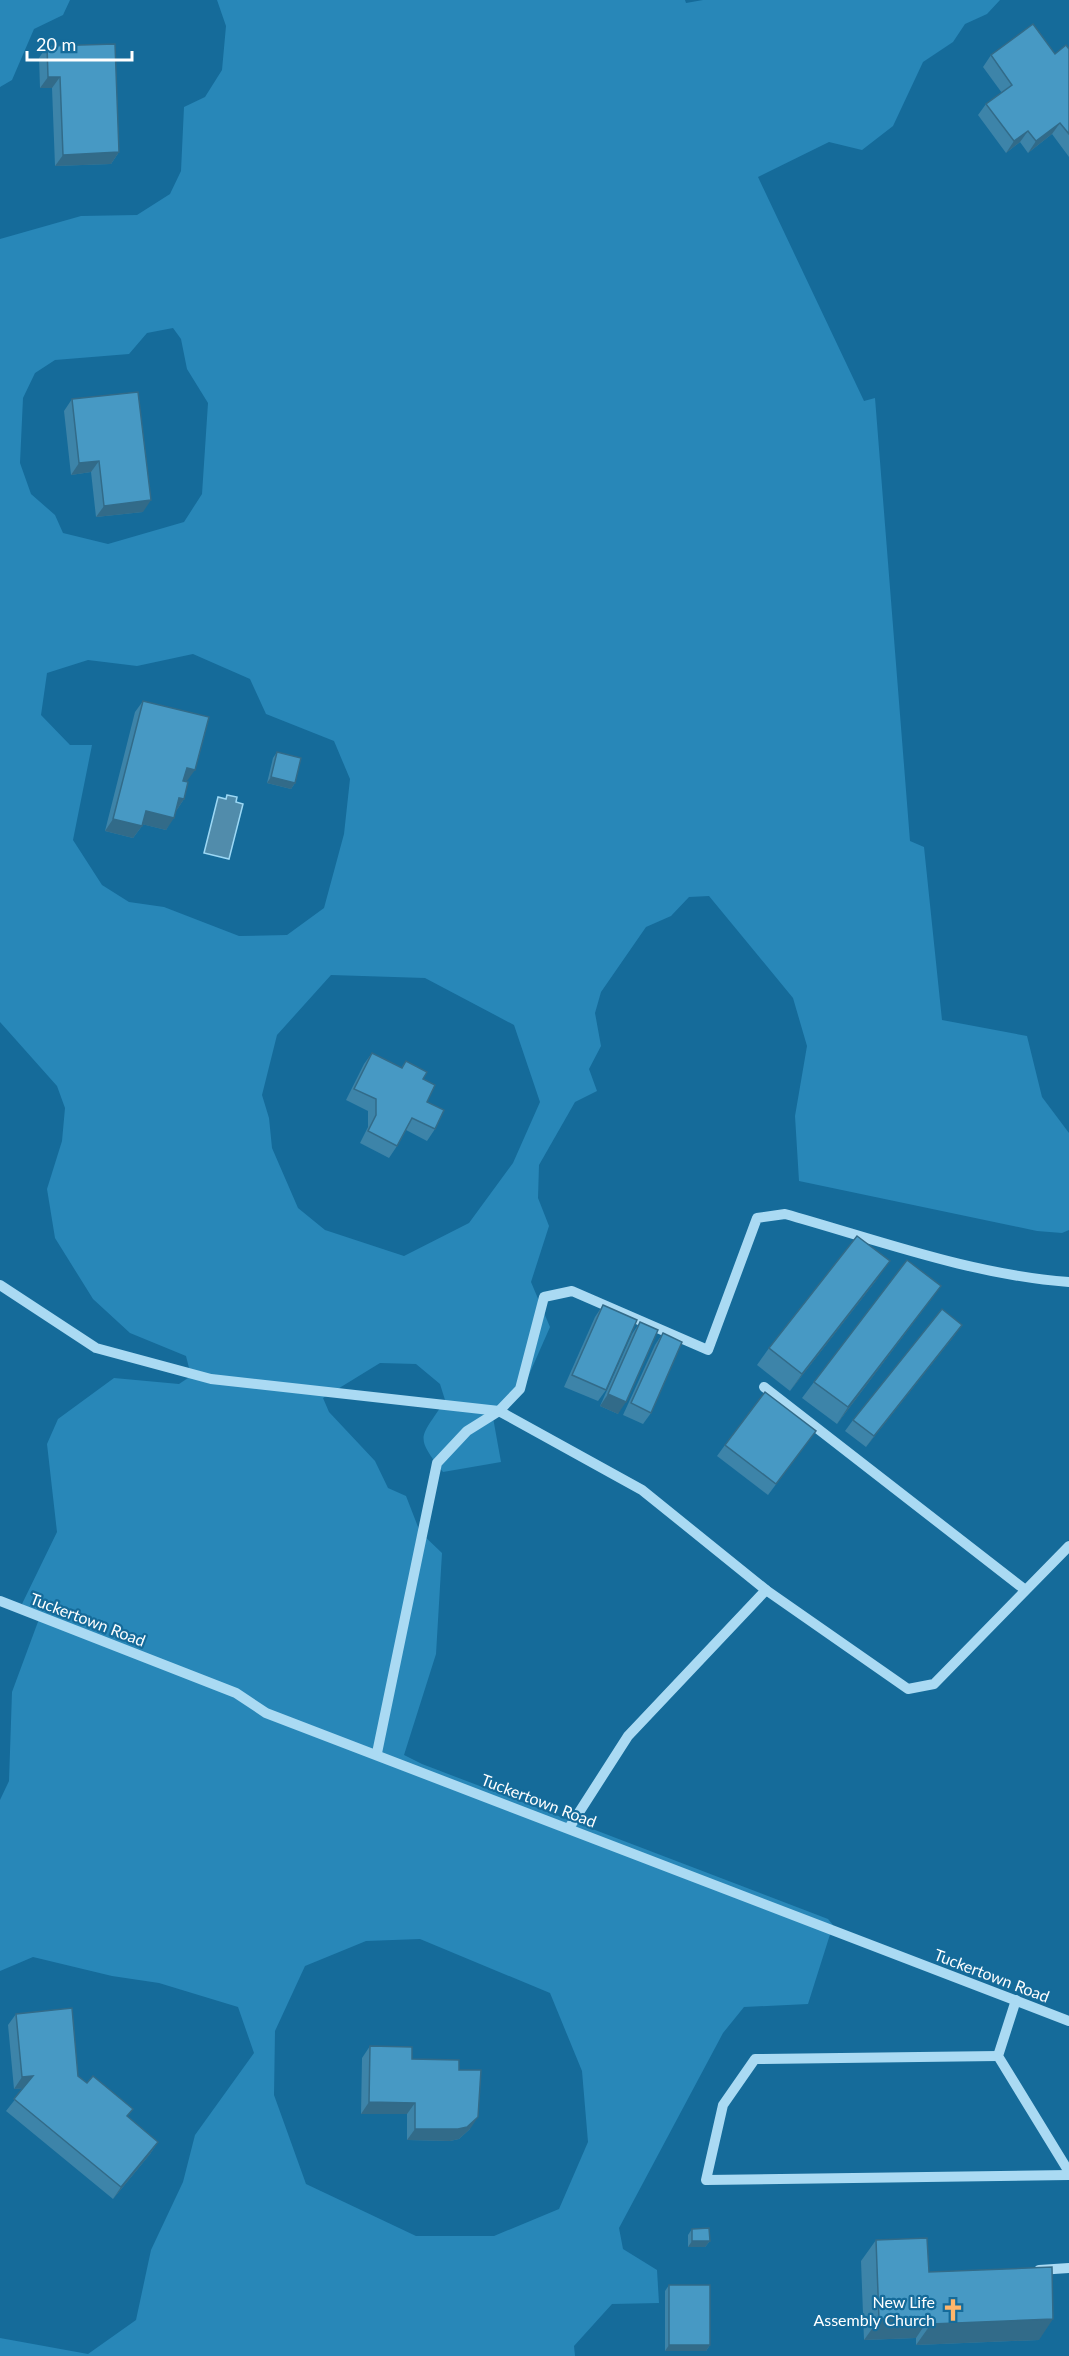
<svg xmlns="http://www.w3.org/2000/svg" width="1069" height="2356" font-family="Lato,sans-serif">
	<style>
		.green { fill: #2887b8; fill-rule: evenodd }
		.water { fill: #518cab; stroke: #9cd8f5; stroke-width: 1.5 }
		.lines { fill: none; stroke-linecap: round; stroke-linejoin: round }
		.minor { stroke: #aadaf3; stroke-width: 10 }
		.wall { fill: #3d84a9 }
		.shaded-wall { fill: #326b89 }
		.building { fill: #4799c4; stroke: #326b89; stroke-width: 1.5 }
		.labels { text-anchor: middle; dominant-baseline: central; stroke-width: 4.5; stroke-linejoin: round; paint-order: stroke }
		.street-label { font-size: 16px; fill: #fff; stroke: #156b9a }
		.poi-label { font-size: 16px; fill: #fff; stroke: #156b9a; text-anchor: end }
	</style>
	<rect width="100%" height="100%" fill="#156b9a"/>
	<g class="green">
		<polygon points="0,0 70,0 63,15 34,29 12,80 0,87"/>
		<path d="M217,0H685L686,3L703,0H1000L987,14L965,24L953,42L923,62L893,126L862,150L829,142L758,177L864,401L875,398L910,841L924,847L942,1020L1027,1036L1042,1097L1069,1133V1230L1062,1233L1037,1231L799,1181L795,1116L807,1046L793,998L709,896L689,897L671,916L646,927L601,992L595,1013L601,1046L589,1069L597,1091L575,1102L539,1165L538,1198L549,1226L531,1282L550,1327L528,1377L492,1412L501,1462L443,1472C413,1434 421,1439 445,1400L440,1384L416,1364L380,1363L323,1398L329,1412L375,1461L388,1488L406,1496L420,1532L442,1553L436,1654L404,1755L422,1764L828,1919L833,1925L808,2004L744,2007L723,2033L619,2228L623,2249L657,2270L659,2303L612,2304L574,2346L575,2356H0V2338L88,2354L136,2320L151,2250L183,2182L195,2135L254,2053L238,2007L159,1983L112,1976L33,1957L0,1971V1800L9,1781L12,1692L39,1619V1614L22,1604L57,1532L47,1444L58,1419L114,1378L179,1384L191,1376L186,1356L130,1333L93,1299L55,1238L47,1189L62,1141L65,1108L57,1086L0,1022V239L81,216L137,215L170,194L181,171L184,107L205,97L222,70L226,26ZM173,328L181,339L187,369L208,403L202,494L184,522L108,544L63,533L55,515L31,494L20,463L23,398L35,373L55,360L129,354L147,333ZM193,654L250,679L266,714L334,741L350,779L344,834L324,908L287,935L239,936L164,907L129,902L102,885L73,840L92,745H70L41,715L47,673L88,660L137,666ZM331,975L425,978L514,1025L540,1102L513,1163L469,1223L404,1256L325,1230L298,1208L272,1148L269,1118L262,1095L277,1035ZM420,1939L550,1993L582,2071L588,2142L559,2209L494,2236H416L306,2184L274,2095L275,2031L305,1966L366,1941Z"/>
	</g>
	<polygon class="water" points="227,795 237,797 236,802 243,804 229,859 204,853 218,797 226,799"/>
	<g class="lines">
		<g class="minor">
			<polyline points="0,1285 96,1348 211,1379 499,1411 642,1490 766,1590"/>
			<polyline points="764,1387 1024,1589"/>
			<polyline points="0,1601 236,1693 266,1713 1069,2021"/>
			<path d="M377,1753L437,1463L467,1431L499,1411L520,1389L544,1297L572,1291L708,1350L757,1218L785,1214C878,1240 972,1275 1069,1282"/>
			<polyline points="569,1828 628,1736 766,1590 908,1689 934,1684 1069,1546"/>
			<polyline points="1016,2000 998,2056 1069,2172"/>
			<polyline points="998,2056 755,2059 723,2105 706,2180 1069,2175"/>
			<polyline points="1039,2270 1069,2268"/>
		</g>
	</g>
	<g class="wall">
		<polygon points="47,46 119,152 111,164 55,166 52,88 40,88 39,58"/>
		<polygon points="1069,49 1069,157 1052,134 1028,153 1020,142 1006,153 978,115 986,104 1002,93 983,67 991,55 1055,54"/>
		<polygon points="72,399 143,512 96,517 91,472 71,475 64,411"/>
		<polygon points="143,701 187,781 184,780 184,799 176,811 166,830 142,824 142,826 133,838 105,831 135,712"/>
		<polygon points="277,752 295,783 291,789 267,783 273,758"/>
		<polygon points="372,1053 401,1068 406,1061 423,1079 427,1102 435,1129 427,1141 406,1130 397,1146 389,1158 360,1143 368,1127 368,1111 346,1100 364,1064"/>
		<polygon points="878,1278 790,1391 757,1365 769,1348"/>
		<polygon points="929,1302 837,1424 802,1398 814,1382"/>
		<polygon points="603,1305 606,1390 598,1401 564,1387 595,1317"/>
		<polygon points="640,1322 618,1414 600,1406 632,1334"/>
		<polygon points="962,1325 954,1336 866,1447 845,1431 853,1420"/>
		<polygon points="663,1333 651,1413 643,1424 623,1415 655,1345"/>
		<polygon points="816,1431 768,1495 717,1456 725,1445"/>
		<polygon points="16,2014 78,2076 158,2142 150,2154 113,2199 6,2111 24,2088 14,2089 8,2025"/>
		<polygon points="370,2046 412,2059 459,2070 470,2129 459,2139 450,2141 407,2140 407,2114 361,2114 362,2058"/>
		<polygon points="692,2229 710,2241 705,2247 688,2247 688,2235"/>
		<polygon points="876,2240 929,2272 1039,2340 916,2345 916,2338 864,2340 861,2261"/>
		<polygon points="669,2285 710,2345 706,2351 665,2351 665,2291"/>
	</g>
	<g class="shaded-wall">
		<polygon points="48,77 60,77 52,88 40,88"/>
		<polygon points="1060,123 1052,134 1028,153 1036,141"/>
		<polygon points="1028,131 1020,142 1006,153 1014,141"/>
		<polygon points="119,152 111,164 55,166 63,155"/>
		<polygon points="99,461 91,472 71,475 79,463"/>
		<polygon points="151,500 143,512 96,517 104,506"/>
		<polygon points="187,768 195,770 187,781 179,779"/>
		<polygon points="271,777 295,783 291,789 267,783"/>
		<polygon points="179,798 184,799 176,811"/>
		<polygon points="146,811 174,818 166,830 137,823"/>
		<polygon points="113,819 142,826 133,838 105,831"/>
		<polygon points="890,1261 878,1278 790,1391 802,1374"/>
		<polygon points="941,1286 929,1302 837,1424 848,1407"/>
		<polygon points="962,1325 954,1336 866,1447 874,1436"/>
		<polygon points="608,1394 626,1402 618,1414 600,1406"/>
		<polygon points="33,2076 25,2088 14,2089 22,2077"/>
		<polygon points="369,2102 415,2103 407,2114 361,2114"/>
		<polygon points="478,2117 470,2129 459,2139 450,2141 407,2140 415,2129"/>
		<polygon points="158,2142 150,2154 113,2199 121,2187"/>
		<polygon points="692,2241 710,2241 705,2247 688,2247"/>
		<polygon points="930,2317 916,2338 864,2340 879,2319"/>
		<polygon points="1053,2319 1039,2340 916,2345 931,2324"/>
		<polygon points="669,2345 710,2345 706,2351 665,2351"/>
	</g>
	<g class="building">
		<polygon points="1033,24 1055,54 1066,45 1069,49 1069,134 1060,123 1036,141 1028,131 1014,141 986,104 1012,85 991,55"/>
		<polygon points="115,44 119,152 63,155 60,77 48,77 47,46"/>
		<polygon points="138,392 151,500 104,506 99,461 79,463 72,399"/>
		<polygon points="143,701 209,717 195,770 187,768 183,781 188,782 184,799 179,798 174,818 146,811 142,826 113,819"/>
		<polygon points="277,752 301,758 295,783 271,777"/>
		<polygon points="372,1053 402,1068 406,1061 427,1072 423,1079 435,1085 427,1102 444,1110 435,1129 412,1118 397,1146 368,1131 376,1115 376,1099 354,1089"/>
		<polygon points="857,1236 890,1261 802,1374 769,1348"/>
		<polygon points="907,1260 941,1286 848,1407 814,1382"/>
		<polygon points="603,1305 637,1320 606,1390 572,1375"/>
		<polygon points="942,1309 962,1325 874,1436 853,1420"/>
		<polygon points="640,1322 658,1330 626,1402 608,1394"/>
		<polygon points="663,1333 682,1342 651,1413 631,1403"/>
		<polygon points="765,1392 816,1431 776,1484 725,1445"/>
		<polygon points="72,2008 78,2076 87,2083 93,2076 133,2109 127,2116 158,2142 121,2187 14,2099 33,2076 22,2077 16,2014"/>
		<polygon points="370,2046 412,2047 412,2059 459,2060 459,2070 481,2070 478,2117 467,2127 458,2129 415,2129 415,2103 369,2102"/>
		<polygon points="709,2228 710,2241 692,2241 692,2229"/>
		<polygon points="927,2238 929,2272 1052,2267 1053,2319 931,2324 930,2317 879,2319 876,2240"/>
		<rect x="669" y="2285" width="41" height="60"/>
	</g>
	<defs>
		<g id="church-bare" transform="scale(1.8)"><path d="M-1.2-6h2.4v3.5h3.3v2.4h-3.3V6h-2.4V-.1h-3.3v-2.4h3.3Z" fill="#ffb66b" stroke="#156b9a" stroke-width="2.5" paint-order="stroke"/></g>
	</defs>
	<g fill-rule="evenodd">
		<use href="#church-bare" x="953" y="2310"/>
	</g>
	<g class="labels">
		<g class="street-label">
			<text transform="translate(88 1619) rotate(21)">Tuckertown Road</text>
			<text transform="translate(539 1800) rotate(21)">Tuckertown Road</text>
			<text transform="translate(992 1975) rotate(21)">Tuckertown Road</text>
		</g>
		<g class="poi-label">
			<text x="935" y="2301">New Life<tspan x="935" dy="18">Assembly Church</tspan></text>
		</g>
	</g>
	<path d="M27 51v9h105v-9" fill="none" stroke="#ffffff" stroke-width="3"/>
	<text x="36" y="51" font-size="18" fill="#ffffff" stroke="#156b9a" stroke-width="4.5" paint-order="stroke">20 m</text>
</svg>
